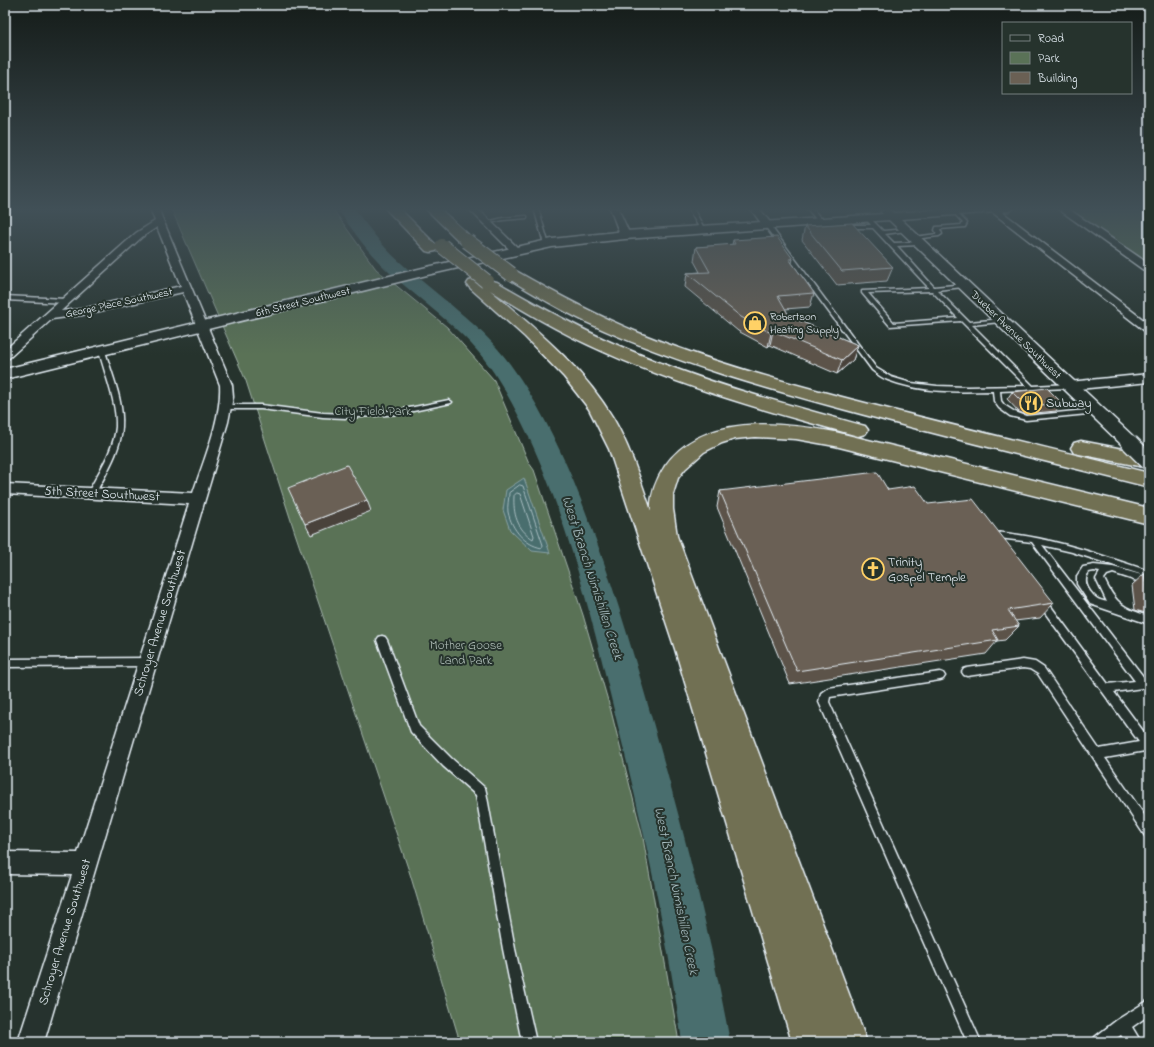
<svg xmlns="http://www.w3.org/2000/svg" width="1154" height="1047" font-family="'Indie Flower',sans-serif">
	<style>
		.green { fill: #5a7257; stroke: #a1b2a8 }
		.water { fill: #496e6e; stroke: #89a2a5 }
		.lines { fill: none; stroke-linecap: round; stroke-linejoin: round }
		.shore { stroke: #a8bdc1; stroke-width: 1 }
		.river { fill: #496e6e; fill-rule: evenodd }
		.service-casing { stroke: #e8f1f8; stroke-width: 3 }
		.minor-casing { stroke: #e8f1f8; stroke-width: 3 }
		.tertiary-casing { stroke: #e8f1f8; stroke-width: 3 }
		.motorway-casing { stroke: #e8f1f8; stroke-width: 3 }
		.service { fill: #26332d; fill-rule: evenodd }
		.minor { fill: #26332d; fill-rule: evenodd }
		.tertiary { fill: #26332d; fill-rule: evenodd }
		.motorway { fill: #716f52; fill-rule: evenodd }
		.tertiary-bridge-casing { stroke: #e8f1f8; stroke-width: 19; stroke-linecap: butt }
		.motorway-bridge-casing { stroke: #e8f1f8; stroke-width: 16; stroke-linecap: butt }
		.tertiary-bridge { stroke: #26332d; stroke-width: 16 }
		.motorway-bridge { stroke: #716f52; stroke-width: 14 }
		.wall { fill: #5b5348; stroke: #e8f1f8 }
		.shaded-wall { fill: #4a433b; stroke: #e8f1f8 }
		.building { fill: #6a6054; stroke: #e8f1f8 }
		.labels { text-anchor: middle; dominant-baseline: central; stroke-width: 4; stroke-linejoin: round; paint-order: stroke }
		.far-street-label { font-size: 11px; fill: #e8f1f8; stroke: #26332d }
		.far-poi-label { font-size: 11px; fill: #e8f1f8; stroke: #26332d; text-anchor: start }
		.poi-label { font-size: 13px; fill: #e8f1f8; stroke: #26332d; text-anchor: start }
		.park-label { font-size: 13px; fill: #afbeb8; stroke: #26332d }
		.street-label { font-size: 13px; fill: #e8f1f8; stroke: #26332d }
		.water-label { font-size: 14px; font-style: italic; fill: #a8bdc1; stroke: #26332d }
	</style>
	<rect width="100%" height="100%" fill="#26332d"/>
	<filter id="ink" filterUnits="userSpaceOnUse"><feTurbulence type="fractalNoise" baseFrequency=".025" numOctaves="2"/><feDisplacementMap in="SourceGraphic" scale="8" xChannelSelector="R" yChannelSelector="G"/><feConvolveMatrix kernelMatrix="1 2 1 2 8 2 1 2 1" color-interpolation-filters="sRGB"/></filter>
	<g filter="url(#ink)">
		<g class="green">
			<polygon points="171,208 332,208 376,269 447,327 494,380 529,463 534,470 583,615 611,711 643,838 679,1042 460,1042 410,874 295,533 246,381"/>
			<polygon points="1087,208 1149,208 1149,264 1068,210"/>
		</g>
		<polygon class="water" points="524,478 550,553 532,551 510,530 503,510 506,490"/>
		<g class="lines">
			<g class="shore">
				<path d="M520,485L523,486L543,545L542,548C525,545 512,530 508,512C507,506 509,499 509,493Z"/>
				<path d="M517,493L520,494L534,536L533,539C517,529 513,514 514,496Z"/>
			</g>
			<path class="river" d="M337,208H354C368,227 382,246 400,262C437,296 480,323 510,364C536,399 556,440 573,480C604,555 628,634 650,712C681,821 710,930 730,1042H682C667,931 642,822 615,714C588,603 556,469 494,373C468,332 425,305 390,273C369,254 353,231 337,208Z"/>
			<g class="service-casing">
				<g id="service">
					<polygon points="534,208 538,208 549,245 544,244"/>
					<polygon points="688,208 693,208 705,230 705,231 701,231"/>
					<polygon points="807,208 812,208 823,221 823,223 819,223"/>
					<polygon points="955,211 967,223 965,227 940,229 942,234 939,236 914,239 912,238 914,237 937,234 935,230 936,227 961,225 963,223 953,212"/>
					<polygon points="525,216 527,216 527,218 503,220 485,224 483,223 503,218"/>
					<path d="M866,218H870L883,231L908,229V230L906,231L885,234L894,243L921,242V244L919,245L897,246L934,287L965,284V286L963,287L937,290L969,322L1002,319L1003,320L1000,322L972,325L1033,386L1069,384L1072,386L1069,388L1000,391L1001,401L1004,405L1015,412L1026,416L1096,409H1098V413L1026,420L1010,416L999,408L994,401L993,391C959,392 921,393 888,380C882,378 877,374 872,370L765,226V224H769L876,368L891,377L911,383L937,386L967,387L1026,386L961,321L890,326L862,293V291L929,288L873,228H853L845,221L849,220L854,225H871L866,219ZM932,291L958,318L894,323L868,293Z"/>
					<polygon points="5,296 66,299 69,301 66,303 5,300"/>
					<path d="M102,349L105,351C112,375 124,402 122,427C121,450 106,473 96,493L92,496L88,493C98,473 114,450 116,427C117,402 105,375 99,351Z"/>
					<polygon points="449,400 452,402 451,403 399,414 346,418 323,417 261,409 225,409 222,407 225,405 261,405 323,413 346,414 399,410"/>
					<path d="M994,532C1048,536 1098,554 1149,571V577L1072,552L1042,545L1145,679H1149V687L1114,692L1149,739V753L1145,751L1105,758L1149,822V838L1145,836L1038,674L1030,669L1023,668L967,676L964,675L962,672L964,669L967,668L1023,660L1035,662L1044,668L1099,749L1139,742L1038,603L1037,600L1038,597L1041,596L1044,597L1108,684L1135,681L1032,542L991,537L990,535L991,533Z"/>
					<path d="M1094,565L1113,567L1149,577V585L1113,573L1107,575L1104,579C1115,603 1124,609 1149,616V624L1090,604L1077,584V576L1083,567ZM1094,571L1100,572L1096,579L1107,602C1104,601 1098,600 1095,597C1088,590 1082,581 1089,572Z"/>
					<polygon points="382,636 385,637 387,640 419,726 451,758 485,788 486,792 515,949 536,1042 522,1042 503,949 476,795 443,766 411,732 377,640 379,637"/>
					<polygon points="148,658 151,659 153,662 151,665 148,666 5,667 5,659"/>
					<polygon points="940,672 943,673 945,676 943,679 940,680 830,697 829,702 981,1042 967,1042 819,702 821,693 828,688"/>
					<polygon points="1149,1000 1149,1015 1132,1027 1141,1042 1126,1042 1121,1035 1111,1042 1093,1042 1095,1037 1117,1020"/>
				</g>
			</g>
			<g class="minor-casing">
				<g id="minor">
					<path d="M150,208H158L232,385L233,397L228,422L44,1042H18L72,875L5,874V852L78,853L189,504L5,494V484L193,493C203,462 222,418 220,385L183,292L82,315L52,319L9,358L5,359V350L136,233L155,221ZM157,227L181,286L82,309L61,311L142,237Z"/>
					<polygon points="468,208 477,208 519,249 521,251 519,253 513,253"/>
					<polygon points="610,208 618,208 630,235 628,237 625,238 620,235"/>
					<polygon points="750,208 759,208 772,225 770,227 764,227"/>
					<polygon points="987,208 997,208 1149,324 1149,332 1145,331"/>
					<polygon points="1057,208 1067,208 1149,264 1149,272 1145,271"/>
					<polygon points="1149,374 1149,382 1069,390 1065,389 1063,386 1065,383 1069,382"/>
				</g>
			</g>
			<g class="tertiary-casing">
				<polygon id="tertiary" points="957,208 1014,208 1009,211 901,219 1136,439 1138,443 1136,447 1130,449 1124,447 889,220 625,239 552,247 427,275 5,379 5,369 427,267 552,239 625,231 883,214 881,212 883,210 887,209 894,213"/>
			</g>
			<g class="motorway-casing">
				<g id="motorway">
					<polygon points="385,208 399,208 436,245 438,248 436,251 431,252 426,251"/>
					<polygon points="425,208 439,208 472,238 474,241 472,244 467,245 462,244"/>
					<path d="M511,270L516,271C556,294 596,315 639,333C713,363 791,384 869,404C962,428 1056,450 1149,473V487C1053,463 957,440 861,414C768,389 674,363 586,322C559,309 532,293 506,277L504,274L506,271Z"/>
					<path d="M474,280L479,281L485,286L487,282L492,281L497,282C540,307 583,331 629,350C705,383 785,404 865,426L868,430L865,434L858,436C761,410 663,382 572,337C544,323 517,307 490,290C535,329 583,367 613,418C630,447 640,479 651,511C650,494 656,480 665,466C702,413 780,422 835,432L1149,508V524L835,446L796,439L755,437L735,439L722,443L704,452L685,469L678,478L673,494V509L677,536L867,1042H792L675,649L609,449L589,409L564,377L525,337L469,287L467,284L469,281Z"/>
					<polygon points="1081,441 1149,454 1149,468 1074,453 1071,448 1074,443"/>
				</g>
			</g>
			<use href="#service" class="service"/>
			<use href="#minor" class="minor"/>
			<use href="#tertiary" class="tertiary"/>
			<use href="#motorway" class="motorway"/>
			<g class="tertiary-bridge-casing">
				<polyline id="tertiary-bridge" points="1130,443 1149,462"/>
			</g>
			<g class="motorway-bridge-casing">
				<g id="motorway-bridge">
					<polyline points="467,241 511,274"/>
					<polyline points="442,246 486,281"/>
				</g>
			</g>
			<use href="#tertiary-bridge" class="tertiary-bridge"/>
			<use href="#motorway-bridge" class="motorway-bridge"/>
		</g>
		<g class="wall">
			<polygon points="805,226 893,267 887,281 837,285 802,240"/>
			<polygon points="733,240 793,259 792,263 814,293 810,307 785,309 790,317 858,345 853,360 837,374 770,345 768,347 738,331 685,287 687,273 700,272 694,261 696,247 732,245"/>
			<polygon points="1012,392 1062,403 1056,411 1025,414 1019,412 1007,399"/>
			<polygon points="888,490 928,504 1054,603 1040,618 1015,621 1019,626 1005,640 997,641 986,654 790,684 717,507 720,491"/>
			<polygon points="1144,574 1149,575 1149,614 1135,610 1132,585"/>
		</g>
		<g class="shaded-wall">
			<polygon points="773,331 770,345 768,347 771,333"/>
			<polygon points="858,345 853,360 837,374 842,360"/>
			<polygon points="367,500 371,511 311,535 305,524"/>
		</g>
		<g class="building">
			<polygon points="852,223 893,267 842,271 805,226"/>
			<polygon points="777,237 793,259 789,259 814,293 778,296 790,317 858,345 842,360 773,331 771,333 741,317 687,273 710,272 696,247 735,244 733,240"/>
			<polygon points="1047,388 1062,403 1030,406 1024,404 1012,392"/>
			<polygon points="347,465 367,500 305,524 288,488"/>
			<polygon points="877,472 888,490 915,486 928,504 973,499 1054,603 1008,610 1019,626 992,630 998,640 797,671 720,491"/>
			<polygon points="1144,574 1149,575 1149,599 1148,599"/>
		</g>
	</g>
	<linearGradient id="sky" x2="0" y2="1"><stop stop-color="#151c19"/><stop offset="0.59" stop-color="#415057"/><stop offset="1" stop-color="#415057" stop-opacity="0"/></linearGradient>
	<rect width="1154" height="355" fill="url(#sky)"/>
	<defs>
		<g id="shop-ring" transform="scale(1.15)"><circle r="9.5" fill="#26332d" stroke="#ffd166" stroke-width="1.5"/><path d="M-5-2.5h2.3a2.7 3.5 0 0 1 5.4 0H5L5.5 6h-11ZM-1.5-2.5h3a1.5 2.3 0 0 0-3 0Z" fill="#ffd166"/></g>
		<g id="restaurant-ring" transform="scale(1.15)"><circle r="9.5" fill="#26332d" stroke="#ffd166" stroke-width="1.5"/><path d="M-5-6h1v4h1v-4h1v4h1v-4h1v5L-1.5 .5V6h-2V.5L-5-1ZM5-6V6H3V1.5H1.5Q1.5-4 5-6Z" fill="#ffd166"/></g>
		<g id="church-ring" transform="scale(1.15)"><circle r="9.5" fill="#26332d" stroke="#ffd166" stroke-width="1.5"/><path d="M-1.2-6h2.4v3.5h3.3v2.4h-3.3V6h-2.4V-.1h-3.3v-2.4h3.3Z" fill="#ffd166"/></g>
	</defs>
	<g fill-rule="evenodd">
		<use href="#shop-ring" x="755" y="323"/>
		<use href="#restaurant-ring" x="1031" y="403"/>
		<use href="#church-ring" x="873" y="569"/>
	</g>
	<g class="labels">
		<g class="far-street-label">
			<text transform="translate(303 302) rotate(-14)">6th Street Southwest</text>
			<text transform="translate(119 303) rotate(-12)">George Place Southwest</text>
			<text transform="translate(1016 335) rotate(44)">Dueber Avenue Southwest</text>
		</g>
		<g class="far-poi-label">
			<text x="770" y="317">Robertson<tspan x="770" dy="13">Heating Supply</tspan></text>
		</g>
		<g class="poi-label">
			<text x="1046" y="403">Subway</text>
			<text x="888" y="562">Trinity<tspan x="888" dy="15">Gospel Temple</tspan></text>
		</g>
		<g class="park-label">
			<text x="373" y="411">City Field Park</text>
			<text x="466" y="645">Mother Goose<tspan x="466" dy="15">Land Park</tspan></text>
		</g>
		<g class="street-label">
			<text transform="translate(102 494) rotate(3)">5th Street Southwest</text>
			<text transform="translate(160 623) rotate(-73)">Schroyer Avenue Southwest</text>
			<text transform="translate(65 932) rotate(-73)">Schroyer Avenue Southwest</text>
		</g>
		<g class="water-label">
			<text transform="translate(592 578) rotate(72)">West Branch Nimishillen Creek</text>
			<text transform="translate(676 891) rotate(78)">West Branch Nimishillen Creek</text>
		</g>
	</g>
	<rect width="1154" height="1047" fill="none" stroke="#26332d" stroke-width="20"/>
	<rect x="10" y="10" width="1134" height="1027" fill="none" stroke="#e8f1f8" stroke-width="1.5" filter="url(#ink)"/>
	<rect x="1002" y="22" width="130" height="72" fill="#26332d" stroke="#747f7e"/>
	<rect x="1010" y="35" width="20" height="6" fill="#26332d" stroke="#747f7e"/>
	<text x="1038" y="42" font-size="12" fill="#e8f1f8">Road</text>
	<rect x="1010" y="52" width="20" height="12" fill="#5a7257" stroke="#747f7e"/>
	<text x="1038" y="62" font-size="12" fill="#e8f1f8">Park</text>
	<rect x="1010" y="72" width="20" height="12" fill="#6a6054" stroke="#747f7e"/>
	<text x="1038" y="82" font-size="12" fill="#e8f1f8">Building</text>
</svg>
